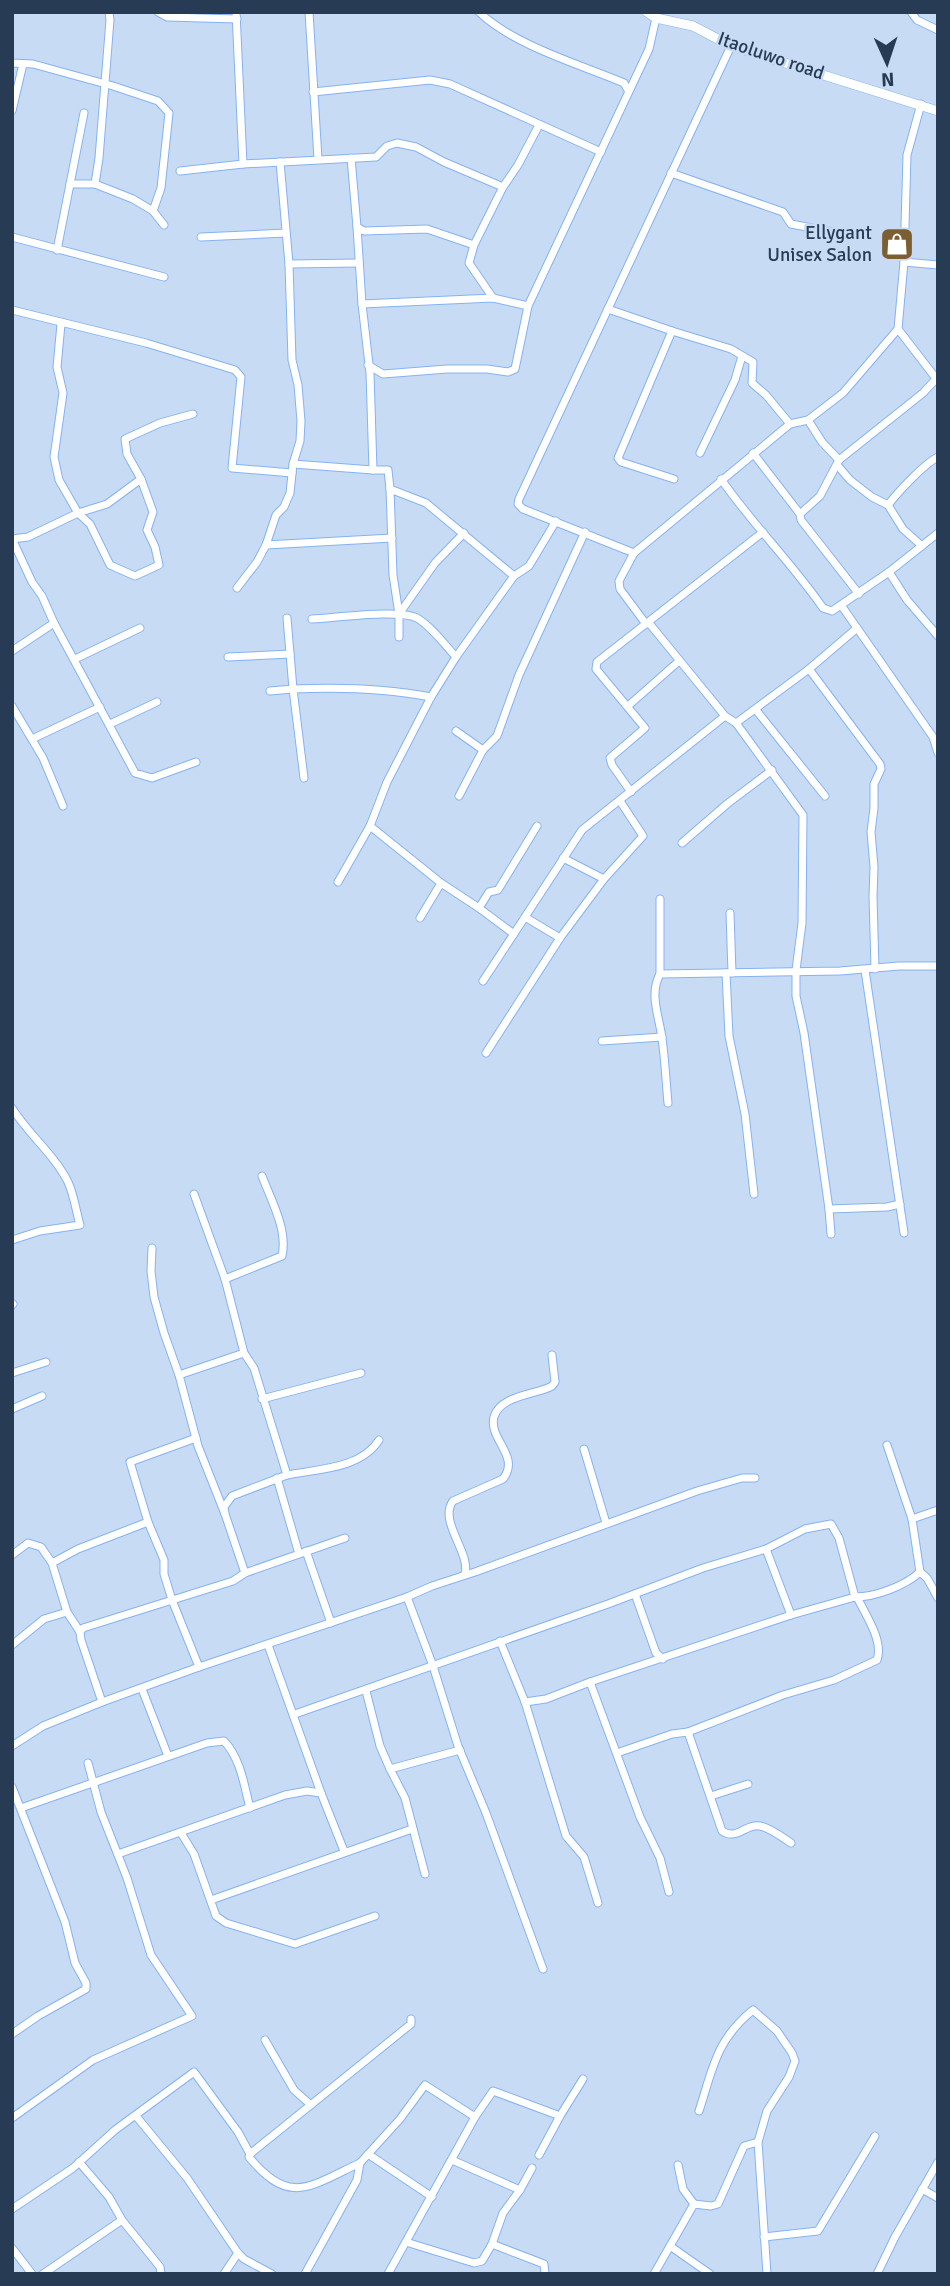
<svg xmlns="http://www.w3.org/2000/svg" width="950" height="2286" font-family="Signika,sans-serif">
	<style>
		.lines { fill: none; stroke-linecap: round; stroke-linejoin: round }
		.minor-casing { stroke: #84b3f2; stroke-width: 9 }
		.tertiary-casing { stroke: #84b3f2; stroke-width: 10 }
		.minor { stroke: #fff; stroke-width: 7 }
		.tertiary { stroke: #fff; stroke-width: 9 }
		.labels { text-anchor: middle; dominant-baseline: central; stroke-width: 5; stroke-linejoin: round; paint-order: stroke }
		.street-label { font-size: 19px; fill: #273b54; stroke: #c8dbf5 }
		.poi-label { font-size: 19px; fill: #273b54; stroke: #c8dbf5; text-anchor: end }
	</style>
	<rect width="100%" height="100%" fill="#c8dbf5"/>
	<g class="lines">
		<g class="minor-casing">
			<g id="minor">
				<polyline points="158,12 167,17 237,19"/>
				<polyline points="236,12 243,164"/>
				<polyline points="309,12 318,159"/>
				<path d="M479,12C515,46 579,64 624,83L628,90"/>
				<polyline points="911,12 917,20 938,30"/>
				<polyline points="12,63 33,64 113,86 158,101 169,113 161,188 153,211"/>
				<polyline points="313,92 430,80 450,84 601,152"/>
				<polyline points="921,104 907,155 904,262 898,329 938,381"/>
				<polyline points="12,111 23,64"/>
				<polyline points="351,158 357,227 364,231 427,229 474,245"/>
				<polyline points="180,171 243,164 376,157 387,146 397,143 416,147 444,162 503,187 474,245 469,263 493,298"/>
				<polyline points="671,173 783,212 791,224 833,232"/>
				<polyline points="70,184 95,184 133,199 153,211 164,225"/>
				<polyline points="95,184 99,158 110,20 109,12"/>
				<polyline points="503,187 518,165 539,125"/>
				<polyline points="357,227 362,304 370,373 373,470 388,470 390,489"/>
				<polyline points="12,237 164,277"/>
				<polyline points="201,237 286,233"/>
				<polyline points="57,250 84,113"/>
				<polyline points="904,262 938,265"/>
				<polyline points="289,264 359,263"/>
				<polyline points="362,304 493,298 528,306 649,49 656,18"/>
				<polyline points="608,309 672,331 618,458 621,462 674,479"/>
				<polyline points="12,310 146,343 235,370 241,377 232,468 292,473"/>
				<polyline points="61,324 57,367 63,393 54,457 59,480 78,513 90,524 110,565 135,576 159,565 155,547 147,530 153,512 141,479"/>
				<polyline points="672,331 731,349 753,362 752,383 766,395 790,424"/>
				<polyline points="368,365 383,374 447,369 487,369 508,372 515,369 528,306"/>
				<polyline points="808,420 822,442 839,460 923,393 936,379"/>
				<polyline points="700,453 735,380 742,356"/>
				<polyline points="753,453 800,514"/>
				<polyline points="839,460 820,496 800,514 801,520 859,594"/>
				<polyline points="293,464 373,470"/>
				<polyline points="838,466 850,480 872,497 888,505 903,529 922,546"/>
				<path d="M721,479C752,524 792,563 823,608L832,611L889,572L938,533"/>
				<path d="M888,505C898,492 924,464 938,457"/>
				<polyline points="12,539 32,582 42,596 54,623 135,773 152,778 196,762"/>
				<polyline points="12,539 28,537 78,513 107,504 141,479 127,454 125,439 160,423 193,414"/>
				<polyline points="266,545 392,538"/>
				<polyline points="634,553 790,424 808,420 843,393 898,329"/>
				<polyline points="889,572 907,600 938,636"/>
				<polyline points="237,588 257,562 266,545 276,515 284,507 290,493 293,464 300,441 301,421 298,385 292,360 289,264 280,162"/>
				<polyline points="841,605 933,737 938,753"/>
				<polyline points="399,614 435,563 464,533"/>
				<path d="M312,619C335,618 399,609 417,618C432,627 444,644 456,657"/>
				<polyline points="649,623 725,716 736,723 803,815 802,923 796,970 796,996 804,1033 829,1209 831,1234"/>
				<polyline points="646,624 620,589 619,581 634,553 523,509 518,504 519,499 731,46"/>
				<polyline points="399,637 399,614 393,575 390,489 426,503 514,576"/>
				<polyline points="12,651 54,623"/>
				<polyline points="228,657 290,654"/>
				<polyline points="75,659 140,628"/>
				<polyline points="809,669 880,764 881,769 874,784 874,808 871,832 874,867 873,897 875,969"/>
				<polyline points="270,691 293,689 287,618"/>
				<polyline points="12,706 43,758 63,806"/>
				<polyline points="628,706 679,661"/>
				<polyline points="756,710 825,796"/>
				<polyline points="736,723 809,669 856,629"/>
				<polyline points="110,724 157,702"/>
				<polyline points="456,731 483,750"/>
				<polyline points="32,739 100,707"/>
				<path d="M304,778L293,689C340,687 385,688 431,697"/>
				<polyline points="631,792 612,765 610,758 645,728 596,669 597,662 763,532"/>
				<polyline points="459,796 483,750 497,736 519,675 585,532"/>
				<polyline points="370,826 441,883 420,918"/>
				<polyline points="682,843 727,804 772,770"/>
				<polyline points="563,858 604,879"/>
				<polyline points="338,882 370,826 387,782 431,697 456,657 514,576 529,566 556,521"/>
				<polyline points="441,883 479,908 489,892 498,890 537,826"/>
				<polyline points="660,899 660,974"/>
				<polyline points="479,908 514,934"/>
				<polyline points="730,913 732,973"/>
				<polyline points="525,917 560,938"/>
				<polyline points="865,970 904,1233"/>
				<polyline points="726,973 729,1036 745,1114 754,1194"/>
				<polyline points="483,981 582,830 725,716"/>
				<polyline points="602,1041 662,1037"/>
				<polyline points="486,1053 560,938 604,879 643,836 620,801"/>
				<path d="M668,1103C666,1082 665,1060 662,1038C659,1016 649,994 660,974L840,971L899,966H938"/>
				<path d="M12,1108C28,1134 54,1154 68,1182C74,1195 76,1211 80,1225L40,1231L12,1240"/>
				<polyline points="194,1194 225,1279"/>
				<polyline points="829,1209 887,1207 900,1204"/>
				<polyline points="152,1248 151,1271 154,1297 164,1333 179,1375 198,1446 225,1514 245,1573"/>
				<polyline points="12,1305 13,1304"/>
				<polyline points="12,1373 46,1362"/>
				<polyline points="179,1375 244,1353"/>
				<polyline points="262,1399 361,1373"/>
				<polyline points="12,1409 42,1396"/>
				<polyline points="887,1445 912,1519 920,1572 927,1578 938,1598"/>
				<polyline points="584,1449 606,1523"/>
				<path d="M287,1475C317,1469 361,1469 379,1440"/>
				<polyline points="277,1478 299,1554"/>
				<path d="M225,1514L224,1507L232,1496L287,1475L254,1368L244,1353L225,1279L282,1256C288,1230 271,1200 262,1176"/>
				<polyline points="912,1519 938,1510"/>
				<polyline points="148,1522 130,1462 196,1438"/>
				<polyline points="306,1551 331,1623"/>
				<polyline points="12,1555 28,1543 41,1547 52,1563"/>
				<path d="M465,1574C471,1553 438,1521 453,1501L503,1479C521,1456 488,1439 494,1417C500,1395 536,1395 552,1386L555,1382L552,1355"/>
				<polyline points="635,1594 656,1653 663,1659"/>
				<polyline points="407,1597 433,1666 458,1746 486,1813 543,1969"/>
				<path d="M855,1597C875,1597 905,1586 920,1572"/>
				<polyline points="67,1612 52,1563 78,1549 148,1522 164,1560 164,1574 172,1600 199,1667"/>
				<polyline points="500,1641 525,1702 546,1699 590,1682 640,1817 660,1858 669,1892"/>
				<polyline points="12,1645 44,1619 67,1612 80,1632"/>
				<polyline points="268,1645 321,1793"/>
				<polyline points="590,1682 791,1615 855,1597 839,1538 831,1524 805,1529 766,1549"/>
				<polyline points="142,1689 168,1756"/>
				<polyline points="366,1691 380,1746 390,1769 460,1750"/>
				<polyline points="102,1702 81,1640 80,1632 83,1628 233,1581 245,1573 345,1538"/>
				<polyline points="525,1702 566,1836 584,1857 598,1903"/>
				<polyline points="295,1714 608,1604 703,1568 766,1549 791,1615"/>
				<path d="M688,1732L783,1695L834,1680L877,1660C884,1641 865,1614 857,1597"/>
				<polyline points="12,1746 43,1726 102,1702 199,1667 407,1597 432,1586 475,1572 697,1491 742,1478 755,1478"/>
				<path d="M617,1753L672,1734L688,1732L722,1831C737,1841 746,1823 760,1826C770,1828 782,1837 791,1843"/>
				<polyline points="390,1769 405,1798 425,1874"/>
				<polyline points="12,1787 65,1922 75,1963 86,1983 86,1989 38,2016 12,2034"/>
				<polyline points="711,1796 748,1784"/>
				<path d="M21,1808L207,1743L224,1741C241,1759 244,1785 250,1808"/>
				<polyline points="181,1833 194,1854 216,1916 226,1923 295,1944 375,1916"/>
				<polyline points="118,1854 285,1795 307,1791 321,1793 344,1851"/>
				<polyline points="211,1900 412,1829"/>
				<polyline points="265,2040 294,2090 311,2105"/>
				<path d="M699,2111C713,2068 716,2040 753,2010L777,2031L792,2053L795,2061L789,2077L767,2111L758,2142L767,2274"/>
				<polyline points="136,2116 187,2178 238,2253 244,2259 272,2274"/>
				<polyline points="12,2118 93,2060 192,2016 151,1955 127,1878 101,1812 88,1763"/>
				<polyline points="368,2154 432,2197"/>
				<polyline points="539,2155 560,2116 583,2079"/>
				<polyline points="452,2160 520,2190 532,2168"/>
				<polyline points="79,2162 109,2197 122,2220 160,2267 161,2274"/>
				<path d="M360,2163C310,2186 290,2207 249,2157L250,2154L411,2024V2019"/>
				<polyline points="678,2165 683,2189 694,2204"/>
				<polyline points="922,2189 938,2198"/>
				<polyline points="520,2190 503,2213 492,2244 544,2264 545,2274"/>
				<polyline points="12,2209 73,2168 115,2130 194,2072 238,2132 250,2154"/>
				<polyline points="764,2237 818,2231 875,2136"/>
				<polyline points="406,2242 474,2263 482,2261 492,2244"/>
				<polyline points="12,2248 32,2274"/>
				<polyline points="43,2274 122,2220"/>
				<polyline points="224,2274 238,2253"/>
				<polyline points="305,2274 357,2180 360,2163 400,2119 425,2085 475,2117"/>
				<polyline points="388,2274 475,2117 493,2091 560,2116"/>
				<polyline points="654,2274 670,2246"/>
				<polyline points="710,2274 670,2246 694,2204 711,2206 718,2204 744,2146 758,2142"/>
				<polyline points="877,2274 895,2237 938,2162"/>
			</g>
		</g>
		<g class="tertiary-casing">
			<polyline id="tertiary" points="647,12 656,18 693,26 731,46 938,111"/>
		</g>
		<use href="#minor" class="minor"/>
		<use href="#tertiary" class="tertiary"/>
	</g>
	<defs>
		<g id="shop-square" transform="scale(1.75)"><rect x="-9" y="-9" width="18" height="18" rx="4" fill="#7b5e32" stroke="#c8dbf5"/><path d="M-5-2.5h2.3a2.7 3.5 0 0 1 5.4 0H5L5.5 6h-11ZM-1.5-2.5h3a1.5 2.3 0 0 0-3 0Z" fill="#fff"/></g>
	</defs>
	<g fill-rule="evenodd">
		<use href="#shop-square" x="897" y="244"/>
	</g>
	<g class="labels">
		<g class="street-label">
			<text transform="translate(771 56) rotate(19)">Itaoluwo road</text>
		</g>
		<g class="poi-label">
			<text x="872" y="233">Ellygant<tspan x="872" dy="22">Unisex Salon</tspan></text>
		</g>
	</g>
	<rect width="950" height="2286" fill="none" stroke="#273b54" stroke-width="28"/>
	<g transform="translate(887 63) rotate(177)" stroke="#c8dbf5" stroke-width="5" paint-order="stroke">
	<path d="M0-5L12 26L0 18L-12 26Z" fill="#273b54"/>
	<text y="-10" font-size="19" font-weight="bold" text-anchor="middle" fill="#273b54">N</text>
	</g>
</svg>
